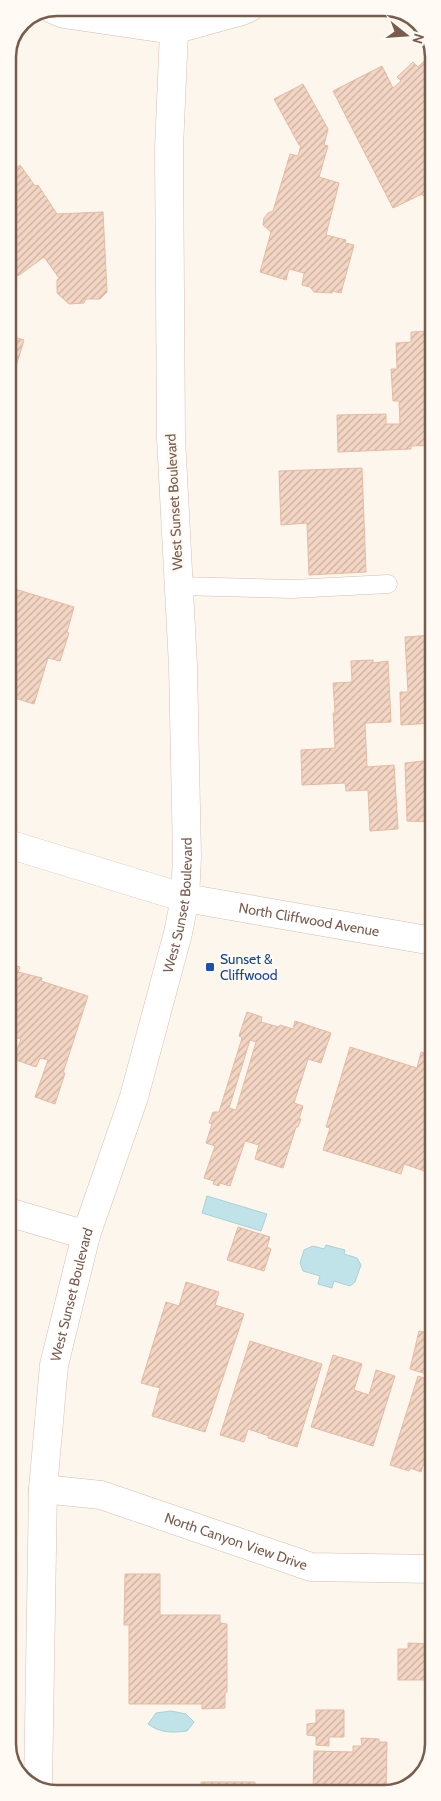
<svg xmlns="http://www.w3.org/2000/svg" width="441" height="1801" font-family="Cabin,sans-serif">
	<style>
		.water { fill: #bfe3e8; stroke: #a5d3da }
		.building { fill: url(#building-hatch); stroke: #e6bba3; fill-rule: evenodd }
		.lines { fill: none; stroke-linecap: round; stroke-linejoin: round }
		.lane-casing { stroke: #d1beb0; stroke-width: 19 }
		.street-casing { stroke: #d1beb0; stroke-width: 29 }
		.secondary-casing { stroke: #d6c0b0; stroke-width: 29 }
		.lane { stroke: #fff; stroke-width: 18 }
		.street { stroke: #fff; stroke-width: 28 }
		.secondary { stroke: #fff; stroke-width: 28 }
		.transit-dot { fill: #1a4fb4; stroke: #fffaf3; stroke-width: 2 }
		.labels { text-anchor: middle; dominant-baseline: central; stroke-width: 5; stroke-linejoin: round; paint-order: stroke }
		.street-label { font-size: 14px; fill: #7a5c4d; stroke: #fffaf3 }
		.transit-label { font-size: 14px; fill: #164399; stroke: #fffaf3; text-anchor: start }
		.rim { fill: none; stroke: #7a5c4d; stroke-width: 2.5 }
	</style>
	<defs>
		<pattern id="building-hatch" width="6" height="6" patternUnits="userSpaceOnUse" patternTransform="scale(1.25)"><rect width="6" height="6" fill="#f3d5c3"/><path d="M-1 1l2-2M0 6l6-6M5 7l2-2" fill="none" stroke="#cab0a1"/></pattern>
	</defs>
	<rect width="100%" height="100%" fill="#fdf6ec"/>
	<g class="water">
		<polygon points="207,1196 267,1214 261,1231 202,1213"/>
		<polygon points="326,1245 345,1250 344,1254 357,1258 361,1265 355,1282 350,1286 334,1281 332,1288 318,1284 320,1276 303,1271 300,1263 304,1250 313,1246 324,1249"/>
		<path d="M171,1711L186,1714L194,1722L187,1731C172,1733 160,1733 148,1724L156,1713Z"/>
	</g>
	<g class="building">
		<polygon points="429,56 433,59 433,191 423,196 422,194 393,208 333,91 382,66 393,88 401,81 397,77 413,62 418,67"/>
		<polygon points="303,84 328,129 324,145 328,146 319,177 339,183 326,235 346,240 345,243 354,245 341,293 332,291 332,293 314,292 310,287 302,285 304,273 289,269 286,280 260,272 271,232 263,225 264,218 268,213 273,211 290,154 298,156 301,145 299,145 274,99"/>
		<polygon points="20,165 35,186 38,185 57,214 103,212 107,292 100,299 86,299 84,303 69,304 57,293 57,280 59,278 44,257 18,276 9,264 8,266 8,174"/>
		<polygon points="433,331 433,445 411,446 411,449 338,452 337,415 386,414 386,424 400,424 399,401 393,401 391,369 397,369 396,343 411,342 411,332"/>
		<polygon points="8,335 24,340 8,393"/>
		<polygon points="362,468 366,572 309,575 307,523 281,525 279,471"/>
		<polygon points="425,496 433,496 433,541 428,541 428,514 425,515"/>
		<polygon points="8,587 74,607 67,632 69,633 60,661 48,658 34,704 8,696"/>
		<polygon points="433,635 433,723 401,725 400,692 408,692 405,637"/>
		<polygon points="373,660 373,663 388,661 391,722 365,723 367,767 394,765 398,829 370,831 368,790 346,791 345,783 302,785 301,750 335,748 333,713 335,713 333,683 352,682 351,661"/>
		<polygon points="433,760 433,822 407,821 405,763"/>
		<polygon points="8,963 20,967 18,972 42,978 41,981 88,996 63,1073 65,1073 55,1104 35,1097 48,1060 40,1058 36,1067 16,1060 18,1056 15,1055 21,1039 8,1035"/>
		<path d="M247,1012L262,1017L261,1022L279,1027L280,1025L293,1029L295,1021L331,1033L321,1063L308,1059L294,1103L303,1106L299,1119H301L298,1127H296L283,1168L255,1159L259,1145L245,1141L230,1186L220,1183L219,1186L213,1184L214,1181L204,1178L215,1146L206,1143L212,1124L209,1123L213,1112H219L242,1038L239,1036ZM250,1040L256,1042L236,1110L229,1108Z"/>
		<polygon points="350,1047 417,1068 421,1052 433,1055 433,1158 431,1157 427,1172 404,1164 401,1174 323,1150 330,1128 326,1127"/>
		<polygon points="238,1227 270,1237 267,1247 271,1249 264,1271 227,1260"/>
		<polygon points="186,1282 219,1292 215,1305 244,1314 205,1432 152,1416 160,1388 141,1383 166,1302 179,1306"/>
		<polygon points="419,1331 433,1334 433,1376 410,1369"/>
		<polygon points="250,1341 322,1364 297,1447 268,1438 269,1436 248,1429 244,1442 220,1435"/>
		<polygon points="333,1355 362,1364 354,1390 369,1395 376,1370 395,1376 373,1446 311,1427"/>
		<polygon points="418,1376 433,1381 433,1468 423,1465 421,1472 410,1468 409,1471 390,1465"/>
		<polygon points="125,1574 160,1574 160,1615 220,1615 220,1623 227,1624 227,1692 225,1693 225,1708 202,1709 202,1704 129,1704 129,1625 124,1625"/>
		<polygon points="408,1643 433,1644 433,1687 428,1687 428,1680 398,1680 398,1649 408,1649"/>
		<polygon points="316,1710 344,1710 344,1737 329,1737 329,1746 316,1745 316,1736 307,1735 307,1724 316,1723"/>
		<polygon points="361,1738 379,1739 379,1742 387,1742 386,1793 313,1793 314,1751 353,1752 353,1746 362,1746"/>
		<polygon points="201,1782 255,1782 255,1791 253,1793 201,1793"/>
	</g>
	<g class="lines">
		<g class="lane-casing">
			<polyline id="lane" points="179,586 292,589 388,584"/>
		</g>
		<g class="street-casing">
			<g id="street">
				<polyline points="52,9 64,14 173,30 242,11 249,8"/>
				<path id="s1" d="M8,844L185,898L433,941"/>
				<polyline points="8,1212 86,1235"/>
				<path id="s2" d="M43,1489L101,1495L311,1567L433,1569"/>
			</g>
		</g>
		<g class="secondary-casing">
			<g id="secondary">
				<path id="s3" d="M38,1787L43,1489L54,1365L86,1235L134,1097L178,933L185,898L187,857L183,666L171,438L169,148L175,8"/>
			</g>
		</g>
		<use href="#lane" class="lane"/>
		<use href="#street" class="street"/>
		<use href="#secondary" class="secondary"/>
	</g>
	<rect class="transit-dot" x="205" y="962" width="10" height="10" rx="2.5"/>
	<g class="labels">
		<g class="street-label">
			<text transform="translate(174 502) rotate(-93)">West Sunset Boulevard</text>
			<text stroke="none"><textPath href="#s3" startOffset="900">West Sunset Boulevard</textPath></text>
			<text stroke="none"><textPath href="#s1" startOffset="311">North Cliffwood Avenue</textPath></text>
			<text stroke="none"><textPath href="#s3" startOffset="495">West Sunset Boulevard</textPath></text>
			<text stroke="none"><textPath href="#s2" startOffset="201">North Canyon View Drive</textPath></text>
		</g>
		<g class="transit-label">
			<text x="220" y="959">Sunset &amp;<tspan x="220" dy="16">Cliffwood</tspan></text>
		</g>
	</g>
	<path d="M0 0H441V1801H0ZM57 16H384A41 41 0 0 1 425 57V1744A41 41 0 0 1 384 1785H57A41 41 0 0 1 16 1744V57A41 41 0 0 1 57 16Z" fill="#fffaf3" fill-rule="evenodd"/>
	<path class="rim" d="M57 16H384A41 41 0 0 1 425 57V1744A41 41 0 0 1 384 1785H57A41 41 0 0 1 16 1744V57A41 41 0 0 1 57 16Z"/>
	<g transform="translate(406 35) rotate(107)" stroke="#fffaf3" stroke-width="4" paint-order="stroke">
	<path d="M0-4L9 19L0 12L-9 19Z" fill="#7a5c4d"/>
	<text y="-8" font-size="14" font-weight="bold" text-anchor="middle" fill="#7a5c4d">N</text>
	</g>
</svg>
